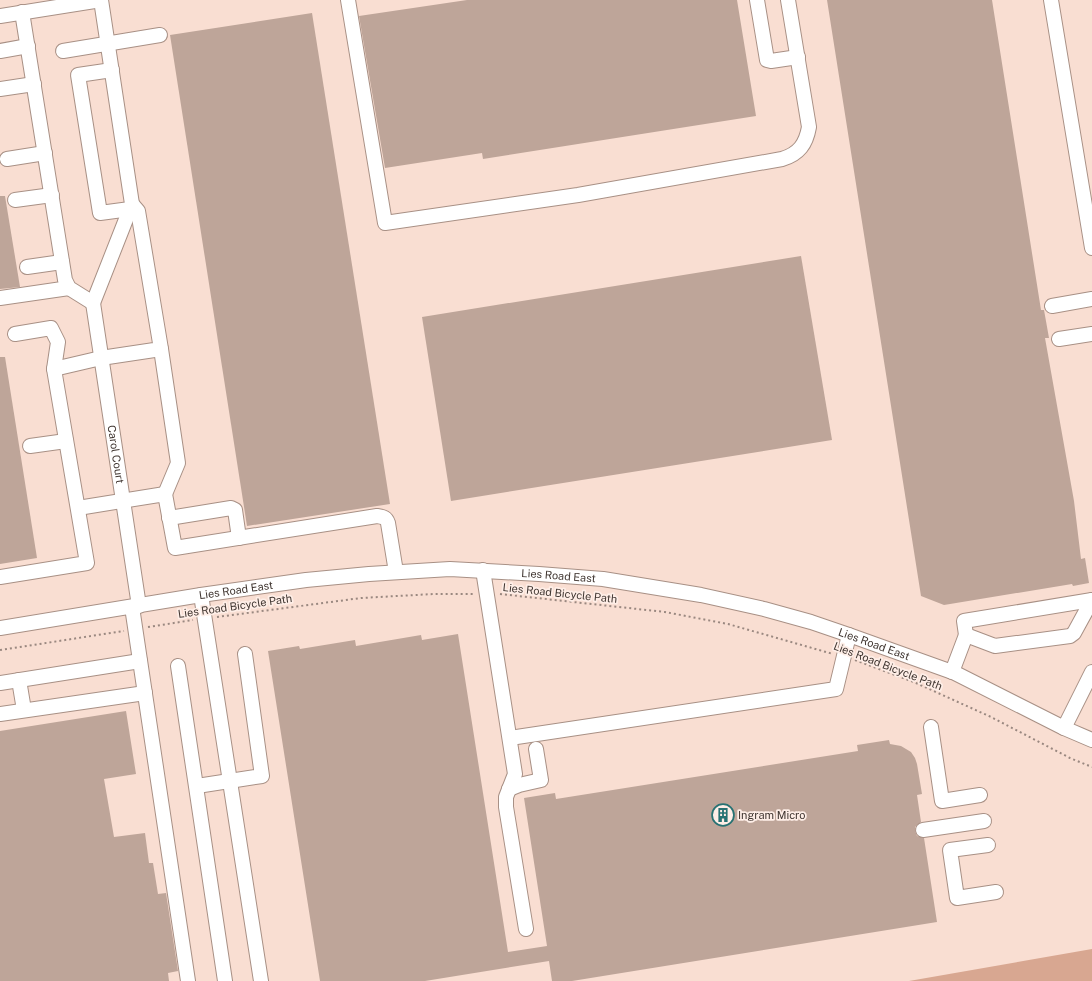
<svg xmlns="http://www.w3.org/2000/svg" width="1092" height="981" font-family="'Public Sans',sans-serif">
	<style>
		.green { fill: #d8a791 }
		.building { fill: #bea599 }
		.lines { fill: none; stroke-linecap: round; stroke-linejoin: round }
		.minor-casing { stroke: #a89085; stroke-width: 16 }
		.path { stroke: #9a8880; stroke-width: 2; stroke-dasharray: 2 3; stroke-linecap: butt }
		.minor { stroke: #fff; stroke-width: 14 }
		.labels { text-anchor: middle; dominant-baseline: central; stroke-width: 3.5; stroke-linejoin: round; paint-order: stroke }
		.street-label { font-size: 11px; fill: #403631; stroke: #feeee7 }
		.poi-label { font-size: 11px; fill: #403631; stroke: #feeee7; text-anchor: start }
	</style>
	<rect width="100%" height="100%" fill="#f9ded2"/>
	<polygon class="green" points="1092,949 1092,981 909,981"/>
	<g class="building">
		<polygon points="467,0 737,0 756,116 483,159 482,153 385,168 359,16"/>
		<polygon points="827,0 992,0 1041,310 1044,310 1049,338 1045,338 1074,501 1081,559 1085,558 1089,583 1073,586 1072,584 944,605 921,596"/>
		<polygon points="312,13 390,504 247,526 170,35"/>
		<polygon points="0,196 5,196 20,287 0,289"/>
		<polygon points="801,256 832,440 451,501 422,317"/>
		<polygon points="0,357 5,357 37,558 0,564"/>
		<polygon points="458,634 508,952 547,946 524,798 555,793 556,799 858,751 857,745 889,740 890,744 901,746 911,752 915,758 917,764 922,794 917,795 921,822 915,827 915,831 917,836 924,838 937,922 572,981 552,981 549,961 425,981 320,981 268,651 299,646 300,649 355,640 356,646 421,635 422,640"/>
		<polygon points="126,711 136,774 104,779 114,837 145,833 149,863 153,863 158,894 166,893 178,971 168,973 169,981 0,981 0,731"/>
	</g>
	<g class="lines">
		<g class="minor-casing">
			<g id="minor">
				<path d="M348,0L385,223L578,195L782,159C799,154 806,144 809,127L788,0"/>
				<polyline points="757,0 767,60 771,61 798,57"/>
				<polyline points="1051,0 1092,248"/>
				<polyline points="22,12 65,280 69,288 93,303"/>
				<polyline points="0,16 101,0"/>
				<polyline points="0,51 28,46"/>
				<polyline points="63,51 160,35"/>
				<polyline points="112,70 78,75 100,213 130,209"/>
				<polyline points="0,89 34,84"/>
				<polyline points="7,159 45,153"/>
				<polyline points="15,200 52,195"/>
				<polyline points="27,267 62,262"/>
				<polyline points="0,298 69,288"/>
				<polyline points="93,303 132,204 101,0"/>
				<path id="s1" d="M93,303L139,606"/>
				<polyline points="1052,306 1092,299"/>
				<polyline points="1059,339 1092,334"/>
				<polyline points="161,349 178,463 165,494"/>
				<polyline points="54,369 101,358 161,349 138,211 132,204"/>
				<polyline points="30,446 66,441"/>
				<path d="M78,508L165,494L175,548L377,516C383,517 386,517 388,523L396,572"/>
				<polyline points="169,518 231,508 235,510 239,538"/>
				<polyline points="483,570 515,774 506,797 506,807 526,929"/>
				<polyline points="0,577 87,563 54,369 58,342 51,328 15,334"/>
				<polyline points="201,595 261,981"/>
				<polyline points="132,607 188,981"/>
				<path id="s2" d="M0,628L201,595L306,580L369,574L450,569L539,574L603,579L701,595L764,609L811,622L849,635L955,673L1064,728L1092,740"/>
				<polyline points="966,635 964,621 1092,600"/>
				<polyline points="178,666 225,981"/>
				<polyline points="952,672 966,635 995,646 1070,636 1074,633 1092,600"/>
				<polyline points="19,680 24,710"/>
				<polyline points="0,683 140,661"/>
				<polyline points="0,714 145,693"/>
				<polyline points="931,727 942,801 980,795"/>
				<polyline points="1064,728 1092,672"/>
				<polyline points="510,738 836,689 849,635"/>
				<polyline points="197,786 262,776 245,654"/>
				<polyline points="509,789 519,785 541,780 536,749"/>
				<polyline points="923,830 984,821"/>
				<polyline points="988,845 950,850 957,898 996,892"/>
			</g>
		</g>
		<g class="path">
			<polyline points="500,594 665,612 728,624 833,654"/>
			<polyline points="217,617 361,598 434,594 475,594"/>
			<polyline points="148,627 193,620"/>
			<polyline points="0,650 124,631"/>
			<polyline points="855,660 916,683 991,717 1070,758 1092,767"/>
		</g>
		<use href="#minor" class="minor"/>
	</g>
	<defs>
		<g id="building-ring" transform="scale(1.15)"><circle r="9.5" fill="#feeee7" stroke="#277273" stroke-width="1.5"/><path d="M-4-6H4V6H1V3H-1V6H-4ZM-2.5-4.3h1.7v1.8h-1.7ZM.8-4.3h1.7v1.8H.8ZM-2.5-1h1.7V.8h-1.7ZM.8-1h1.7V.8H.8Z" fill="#277273"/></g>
	</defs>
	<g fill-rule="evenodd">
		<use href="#building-ring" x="723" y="815"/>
	</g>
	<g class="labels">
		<g class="street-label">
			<text stroke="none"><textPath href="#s1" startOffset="153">Carol Court</textPath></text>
			<text stroke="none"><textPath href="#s2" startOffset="563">Lies Road East</textPath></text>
			<text stroke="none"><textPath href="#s2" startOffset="239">Lies Road East</textPath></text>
			<text transform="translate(560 593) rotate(6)">Lies Road Bicycle Path</text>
			<text transform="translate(235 606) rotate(-8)">Lies Road Bicycle Path</text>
			<text stroke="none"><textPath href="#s2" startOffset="887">Lies Road East</textPath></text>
			<text transform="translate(888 666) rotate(21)">Lies Road Bicycle Path</text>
		</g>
		<g class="poi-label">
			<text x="738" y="815">Ingram Micro</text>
		</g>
	</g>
</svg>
